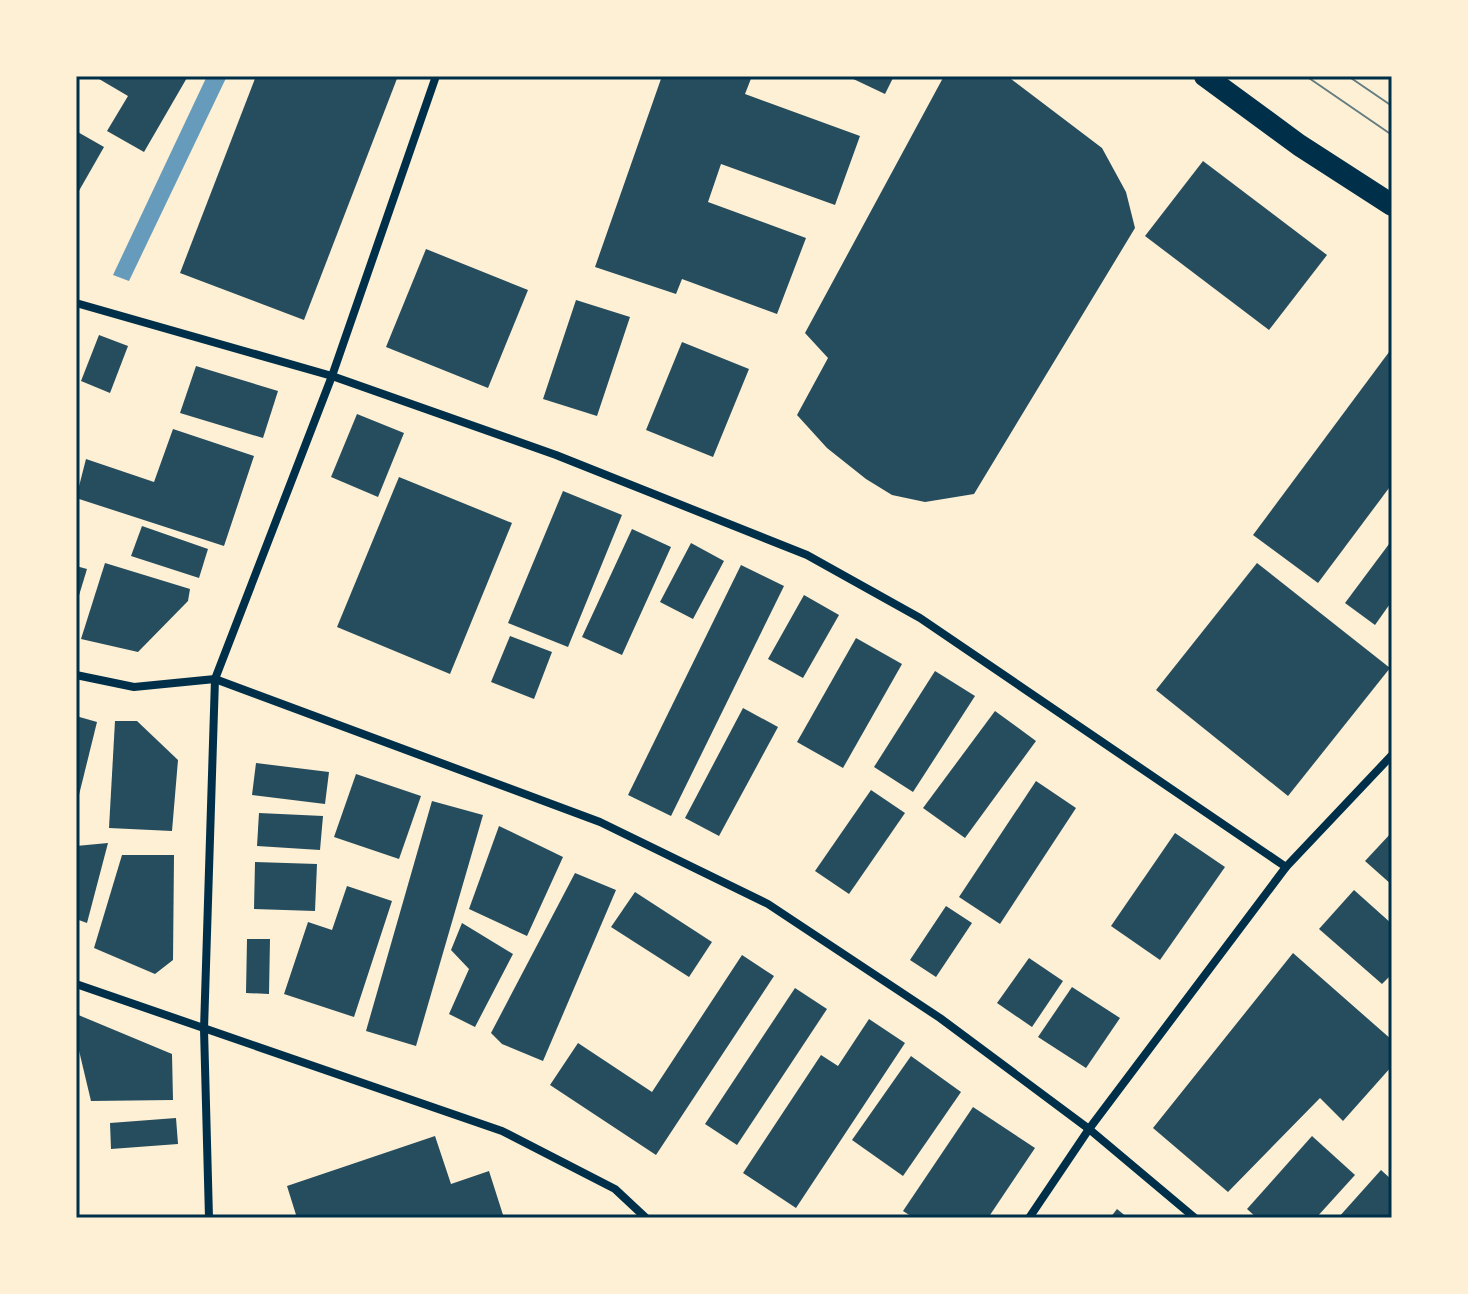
<svg xmlns="http://www.w3.org/2000/svg" width="1468" height="1294" font-family="Jost,sans-serif">
	<style>
		.water { fill: #669bbc }
		.building { fill: #264d5e }
		.lines { fill: none; stroke-linecap: round; stroke-linejoin: round }
		.minor { stroke: #003049; stroke-width: 8 }
		.trunk { stroke: #003049; stroke-width: 22 }
		.tram { stroke: #657d81; stroke-width: 2 }
		.neatline { fill: none; stroke: #003049; stroke-width: 3 }
	</style>
	<rect width="100%" height="100%" fill="#fdf0d5"/>
	<polygon class="water" points="207,76 227,76 129,281 113,275"/>
	<g class="building">
		<polygon points="94,76 188,76 144,152 107,131 128,96"/>
		<polygon points="256,76 398,76 304,320 180,273"/>
		<polygon points="662,76 752,76 745,94 860,136 835,205 721,164 708,202 806,238 777,314 682,279 676,294 595,267"/>
		<polygon points="847,76 894,76 885,94"/>
		<polygon points="944,76 1007,76 1102,148 1126,192 1135,228 974,494 925,502 892,495 866,479 827,448 797,415 828,358 805,333"/>
		<polygon points="76,131 104,147 76,196"/>
		<polygon points="1203,161 1327,255 1269,330 1145,236"/>
		<polygon points="426,249 528,290 488,388 386,347"/>
		<polygon points="576,300 630,317 597,416 543,399"/>
		<polygon points="99,335 128,346 110,393 81,381"/>
		<polygon points="682,342 749,369 713,457 646,430"/>
		<polygon points="1392,348 1392,484 1318,583 1253,535"/>
		<polygon points="196,366 278,391 263,438 180,413"/>
		<polygon points="357,414 404,433 378,497 331,477"/>
		<polygon points="173,429 254,456 224,546 76,498 86,459 154,482"/>
		<polygon points="399,477 512,523 450,674 337,627"/>
		<polygon points="563,491 622,515 568,647 508,623"/>
		<polygon points="142,526 208,549 199,578 131,556"/>
		<polygon points="632,529 671,547 622,655 582,637"/>
		<polygon points="1392,540 1392,601 1375,625 1345,603"/>
		<polygon points="691,543 724,561 693,619 660,602"/>
		<polygon points="105,563 190,589 188,601 138,652 81,639"/>
		<polygon points="1257,563 1390,668 1288,796 1156,690"/>
		<polygon points="741,565 784,586 671,816 628,795"/>
		<polygon points="76,566 87,569 77,602 76,602"/>
		<polygon points="804,595 839,615 803,678 768,659"/>
		<polygon points="510,636 552,652 534,699 491,682"/>
		<polygon points="856,638 902,664 843,768 797,742"/>
		<polygon points="935,671 975,696 913,792 874,767"/>
		<polygon points="743,708 778,727 719,836 685,818"/>
		<polygon points="995,711 1036,741 965,838 923,808"/>
		<polygon points="76,716 97,722 77,803 76,802"/>
		<polygon points="115,721 137,721 178,760 172,831 109,828"/>
		<polygon points="256,763 329,772 325,804 252,795"/>
		<polygon points="356,774 421,796 399,859 334,837"/>
		<polygon points="1036,781 1076,808 1000,924 959,897"/>
		<polygon points="871,790 905,813 849,894 815,871"/>
		<polygon points="432,801 483,815 416,1046 366,1031"/>
		<polygon points="259,813 323,816 320,850 257,846"/>
		<polygon points="499,826 563,857 527,936 469,909"/>
		<polygon points="1392,832 1392,885 1365,861"/>
		<polygon points="1175,833 1225,867 1160,960 1111,926"/>
		<polygon points="108,843 87,923 76,919 76,846"/>
		<polygon points="122,855 174,855 173,960 155,974 94,948"/>
		<polygon points="255,862 317,864 315,911 254,909"/>
		<polygon points="575,873 616,890 543,1061 502,1044 491,1033"/>
		<polygon points="347,886 392,901 354,1017 284,994 308,922 332,930"/>
		<polygon points="1354,890 1392,924 1392,974 1382,984 1319,929"/>
		<polygon points="635,892 712,942 689,977 611,927"/>
		<polygon points="946,906 972,923 936,977 910,960"/>
		<polygon points="462,923 513,954 475,1027 449,1014 469,969 451,950"/>
		<polygon points="247,939 270,939 269,994 246,993"/>
		<polygon points="1293,953 1392,1040 1392,1066 1343,1121 1320,1098 1228,1192 1153,1128"/>
		<polygon points="742,955 774,976 656,1155 550,1085 578,1043 652,1092"/>
		<polygon points="1029,958 1063,981 1032,1027 997,1003"/>
		<polygon points="1072,987 1120,1018 1086,1068 1038,1037"/>
		<polygon points="795,988 827,1009 737,1145 705,1124"/>
		<polygon points="76,1014 172,1054 173,1100 91,1101 76,1038"/>
		<polygon points="869,1019 905,1043 796,1208 743,1173 821,1055 838,1066"/>
		<polygon points="911,1056 961,1092 903,1176 852,1140"/>
		<polygon points="973,1107 1035,1148 988,1218 914,1218 903,1211"/>
		<polygon points="176,1118 178,1144 111,1149 110,1123"/>
		<polygon points="435,1136 451,1184 489,1171 504,1218 297,1218 287,1186"/>
		<polygon points="1312,1136 1355,1175 1316,1218 1257,1218 1247,1209"/>
		<polygon points="1381,1170 1392,1180 1392,1218 1338,1218"/>
		<polygon points="1117,1209 1128,1218 1110,1218"/>
	</g>
	<g class="lines">
		<g class="minor">
			<polyline points="76,303 332,376 556,455 807,555 920,618 1286,867"/>
			<polyline points="76,675 134,687 215,679 600,822 768,904 940,1018 1089,1129 1195,1218"/>
			<polyline points="76,984 502,1131 615,1189 646,1218"/>
			<polyline points="209,1218 204,1029 215,679 332,376 436,76"/>
			<polyline points="1029,1218 1089,1129 1286,867 1392,755"/>
		</g>
		<polyline class="trunk" points="1205,76 1299,145 1392,205"/>
		<g class="tram">
			<polyline points="1306,76 1392,135"/>
			<polyline points="1348,76 1392,106"/>
		</g>
	</g>
	<rect width="1468" height="1294" fill="none" stroke="#fdf0d5" stroke-width="156"/>
	<rect x="78" y="78" width="1312" height="1138" class="neatline"/>
</svg>
